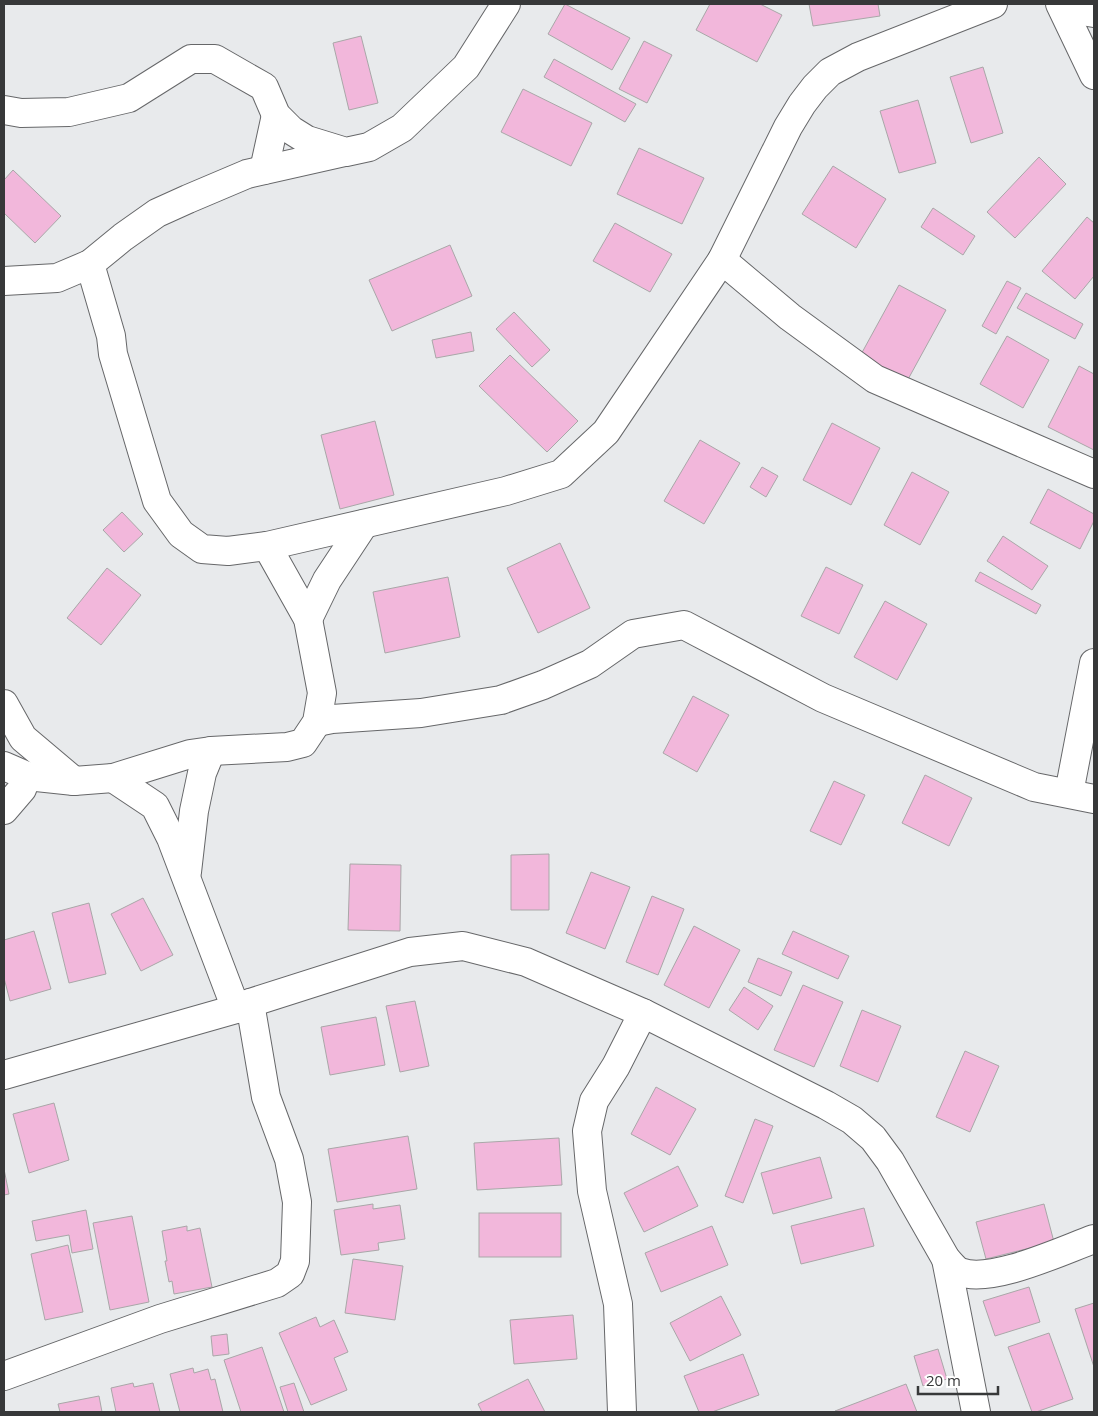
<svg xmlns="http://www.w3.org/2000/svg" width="1098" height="1416" font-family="'Open Sans',sans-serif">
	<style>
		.building { fill: #f2b7db; stroke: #a9a7a8 }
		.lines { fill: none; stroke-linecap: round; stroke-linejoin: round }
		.minor-casing { stroke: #666769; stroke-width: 30 }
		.minor { stroke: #fff; stroke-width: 28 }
	</style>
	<rect width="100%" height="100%" fill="#e8eaec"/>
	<g class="building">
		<polygon points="565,4 630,38 612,70 548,34"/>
		<polygon points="710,4 760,4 782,15 757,62 696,30"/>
		<polygon points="809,4 878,4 880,16 813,26"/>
		<polygon points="361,36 378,103 349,110 333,43"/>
		<polygon points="644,41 672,55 647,103 619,89"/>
		<polygon points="554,59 636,104 625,122 544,77"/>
		<polygon points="983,67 1003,133 971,143 950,77"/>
		<polygon points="523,89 592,123 571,166 501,132"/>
		<polygon points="918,100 936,163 899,173 880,111"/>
		<polygon points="639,148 704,178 682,224 617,194"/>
		<polygon points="1039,157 1066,184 1015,238 987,212"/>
		<polygon points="833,166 886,199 856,248 802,214"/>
		<polygon points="13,170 61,216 35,243 4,213 4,180"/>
		<polygon points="933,208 975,236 963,255 921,227"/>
		<polygon points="1087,217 1094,223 1094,276 1075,299 1042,271"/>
		<polygon points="615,223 672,254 650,292 593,261"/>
		<polygon points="450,245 472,296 392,331 369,280"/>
		<polygon points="1007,281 1021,288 996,334 982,326"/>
		<polygon points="899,285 946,310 906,383 859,358"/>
		<polygon points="1026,293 1083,324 1075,339 1017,308"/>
		<polygon points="514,312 550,350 532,367 496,329"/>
		<polygon points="471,332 474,351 436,358 432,340"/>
		<polygon points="1007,336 1049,360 1023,408 980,384"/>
		<polygon points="510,355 578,421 547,452 479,386"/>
		<polygon points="1079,366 1094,374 1094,450 1048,427"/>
		<polygon points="375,421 394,495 340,509 321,435"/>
		<polygon points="832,423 880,448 851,505 803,480"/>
		<polygon points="700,440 740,463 704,524 664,501"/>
		<polygon points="762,467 778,476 766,497 750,487"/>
		<polygon points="912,472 949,492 920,545 884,525"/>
		<polygon points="1048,489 1094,514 1094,521 1080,549 1030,523"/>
		<polygon points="122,512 143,534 124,552 103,530"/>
		<polygon points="1003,536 1048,566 1032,590 987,561"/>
		<polygon points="560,543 590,608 538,633 507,568"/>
		<polygon points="826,567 863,585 839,634 801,616"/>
		<polygon points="107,568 141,595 101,645 67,618"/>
		<polygon points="980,572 1041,605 1036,614 975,581"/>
		<polygon points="448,577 460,637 385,653 373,592"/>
		<polygon points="885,601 927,624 897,680 854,657"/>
		<polygon points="693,696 729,715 697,772 663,753"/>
		<polygon points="925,775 972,798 949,846 902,823"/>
		<polygon points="834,781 865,795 841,845 810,831"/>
		<polygon points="549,854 549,910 511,910 511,855"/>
		<polygon points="350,864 401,865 400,931 348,930"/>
		<polygon points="591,872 630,887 605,949 566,933"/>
		<polygon points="652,896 684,909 658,975 626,962"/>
		<polygon points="143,898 173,955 141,971 111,914"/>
		<polygon points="89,903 106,974 69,983 52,913"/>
		<polygon points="694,926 740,950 709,1008 664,985"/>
		<polygon points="34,931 51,989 10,1001 4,978 4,940"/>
		<polygon points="793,931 849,956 838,979 782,954"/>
		<polygon points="758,958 792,972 781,996 748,982"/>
		<polygon points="803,985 843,1002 814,1067 774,1050"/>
		<polygon points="744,987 773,1006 758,1030 729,1010"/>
		<polygon points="415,1001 429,1066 400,1072 386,1006"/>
		<polygon points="862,1010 901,1026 878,1082 840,1066"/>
		<polygon points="376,1017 385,1065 330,1075 321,1027"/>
		<polygon points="965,1051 999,1066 970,1132 936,1117"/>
		<polygon points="656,1087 696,1109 670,1155 631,1134"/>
		<polygon points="54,1103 69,1160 29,1173 13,1114"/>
		<polygon points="755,1119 773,1126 743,1203 725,1196"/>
		<polygon points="408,1136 417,1189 337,1202 328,1149"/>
		<polygon points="559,1138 562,1185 477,1190 474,1143"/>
		<polygon points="820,1157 832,1198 773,1214 761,1173"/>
		<polygon points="678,1166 698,1206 644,1232 624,1193"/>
		<polygon points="4,1169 9,1194 4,1195"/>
		<polygon points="373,1204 373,1209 400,1205 405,1239 378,1243 379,1250 341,1255 334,1210"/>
		<polygon points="1044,1204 1054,1242 986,1259 976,1222"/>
		<polygon points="864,1208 874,1246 801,1264 791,1226"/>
		<polygon points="86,1210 93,1249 72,1253 69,1235 36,1241 32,1221"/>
		<rect x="479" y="1213" width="82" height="44"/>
		<polygon points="132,1216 149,1302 110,1310 93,1223"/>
		<polygon points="187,1226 187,1231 200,1228 212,1287 174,1294 172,1281 169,1282 165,1261 167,1261 162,1231"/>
		<polygon points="712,1226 728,1265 661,1292 645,1253"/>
		<polygon points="68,1245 83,1312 45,1320 31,1254"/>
		<polygon points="353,1259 403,1266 395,1320 345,1313"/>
		<polygon points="1029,1287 1040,1322 995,1336 983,1301"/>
		<polygon points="721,1296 741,1335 690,1361 670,1323"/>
		<polygon points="1094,1303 1094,1367 1075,1309"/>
		<polygon points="573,1315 577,1359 514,1364 510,1320"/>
		<polygon points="316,1317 320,1327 334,1320 348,1352 334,1358 347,1390 311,1405 279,1333"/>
		<polygon points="1049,1333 1073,1399 1036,1412 1032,1412 1008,1347"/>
		<polygon points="227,1334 229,1354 213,1356 211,1336"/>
		<polygon points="262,1347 284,1412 241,1412 224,1360"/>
		<polygon points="938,1349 947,1379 923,1386 914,1356"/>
		<polygon points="743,1354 759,1395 712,1412 699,1412 684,1376"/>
		<polygon points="193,1368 194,1373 208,1369 211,1380 215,1379 223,1412 180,1412 170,1374"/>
		<polygon points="528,1379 545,1412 482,1412 478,1404"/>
		<polygon points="133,1383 134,1387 153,1383 160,1412 116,1412 111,1388"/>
		<polygon points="294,1383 304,1412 288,1412 280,1387"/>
		<polygon points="906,1384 917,1412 835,1411"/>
		<polygon points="99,1396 102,1412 60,1412 58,1404"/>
	</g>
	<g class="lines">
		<g class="minor-casing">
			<g id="minor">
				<polyline points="1060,4 1094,75"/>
				<polyline points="1063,8 1094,13"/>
				<polyline points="4,110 21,113 69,112 129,98 191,59 215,59 264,87 276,115 291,130 307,140 346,152 369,147 402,128 466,67 506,4"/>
				<polyline points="264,170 276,115"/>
				<polyline points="722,260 790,317 875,379 1094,474"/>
				<polyline points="90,264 111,336 113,354 157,501 181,534 202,549 228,551 267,546 506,491 561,474 606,432 722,260 788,127 802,104 815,87 830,72 858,57 993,4"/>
				<polyline points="4,281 57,278 90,264 123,237 157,213 188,199 247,174 344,152"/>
				<polyline points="308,619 327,580 364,524"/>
				<polyline points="4,704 23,738 74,781"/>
				<polyline points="317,722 332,719 421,713 501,700 543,685 590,664 633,634 684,625 823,698 1034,787 1094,799"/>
				<polyline points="4,766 27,776 74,781 113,778 190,754 211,751 287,747 303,743 317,722 322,693 308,619 267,546"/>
				<polyline points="113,778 155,806 171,838 236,1009"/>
				<polyline points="1069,793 1094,663"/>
				<polyline points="4,810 22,789 27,776"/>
				<polyline points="187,872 194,811 202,773 211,751"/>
				<path d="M4,1075L236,1009L250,1003L410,952L463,946L526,962L643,1013L826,1105L852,1120L873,1138L890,1161L946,1259C950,1263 955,1270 960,1272C992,1284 1063,1250 1094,1239"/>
				<polyline points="946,1259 976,1412"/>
				<polyline points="4,1376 160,1319 277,1283 290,1274 295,1261 297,1202 289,1159 266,1097 250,1003"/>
				<polyline points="622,1412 618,1304 592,1191 587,1131 594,1101 616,1066 643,1013"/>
			</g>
		</g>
		<use href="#minor" class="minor"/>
	</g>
	<rect width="1098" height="1416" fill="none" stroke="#373839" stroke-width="10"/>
	<path d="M918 1386v8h80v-8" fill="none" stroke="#373839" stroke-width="2.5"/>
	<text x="926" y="1386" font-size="15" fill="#373839" stroke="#ffffff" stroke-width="4" paint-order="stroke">20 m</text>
</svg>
